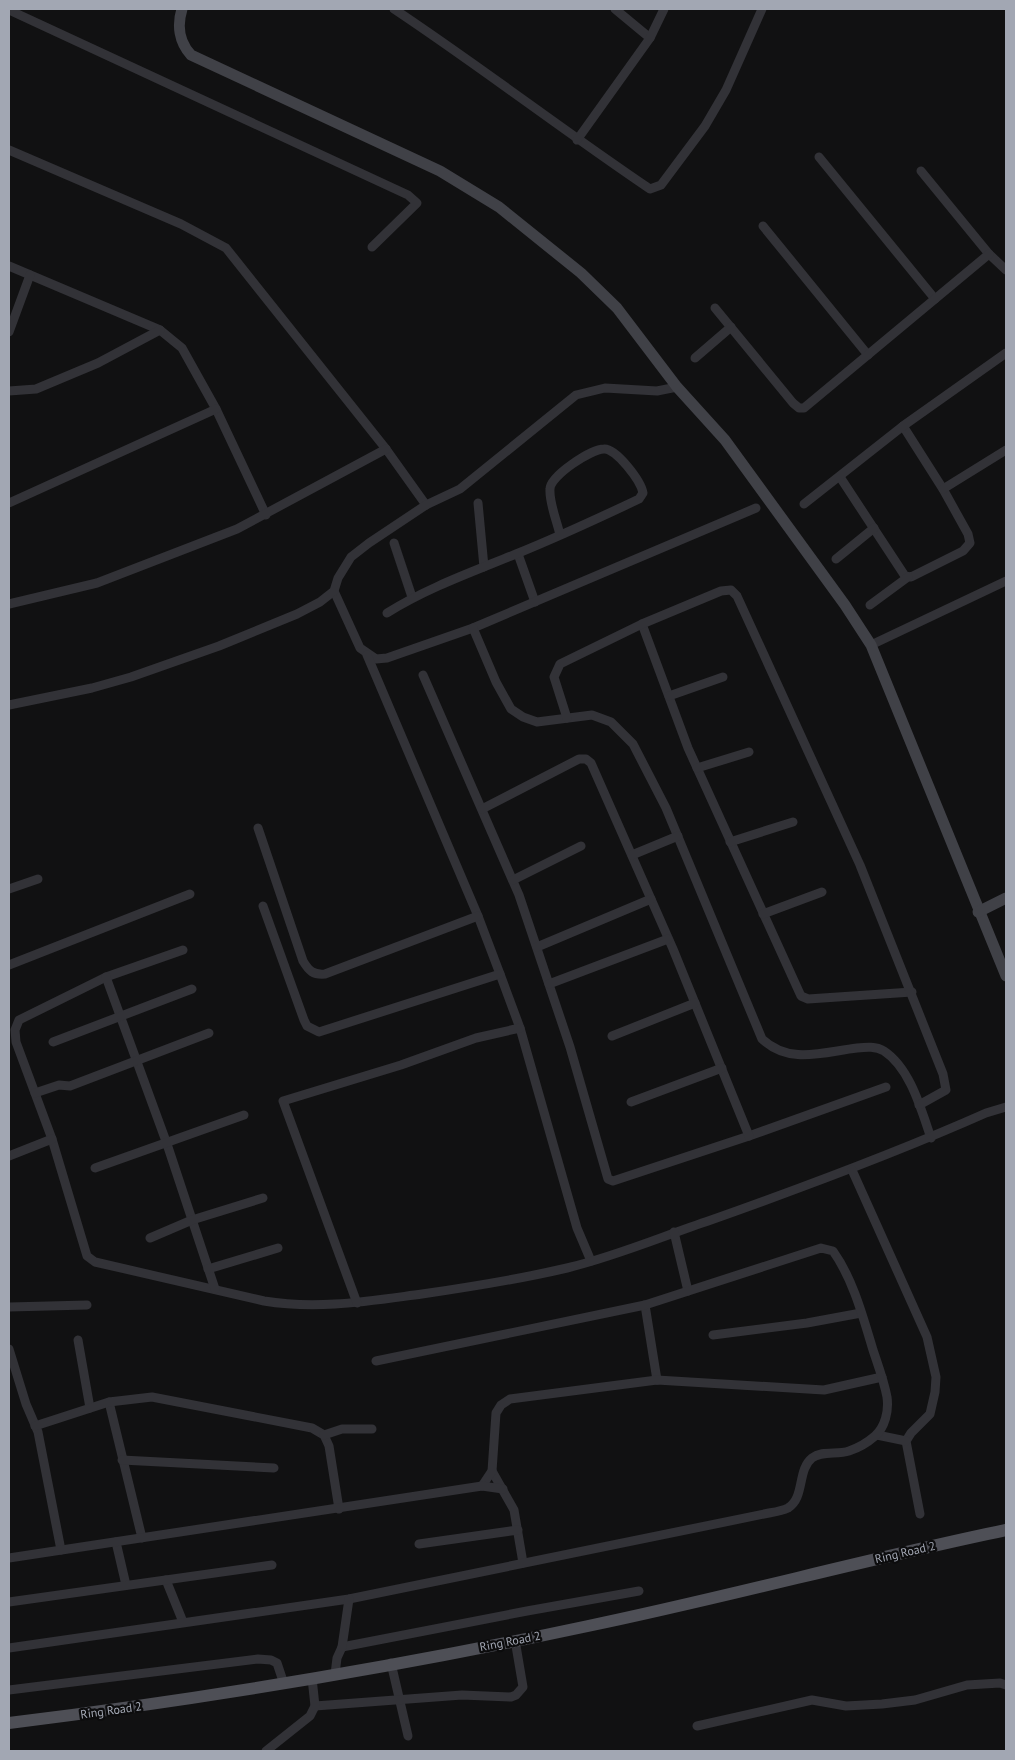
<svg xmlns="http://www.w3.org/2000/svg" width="1015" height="1760" font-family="'PT Sans',sans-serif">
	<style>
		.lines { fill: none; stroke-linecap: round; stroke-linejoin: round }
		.street { stroke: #323237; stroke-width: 9 }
		.secondary { stroke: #404147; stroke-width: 11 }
		.primary { stroke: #4e4f56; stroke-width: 12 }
		.labels { text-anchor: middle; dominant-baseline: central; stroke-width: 4.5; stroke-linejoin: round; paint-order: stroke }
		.street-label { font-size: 12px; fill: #a2a7b3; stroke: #0c0c0d }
	</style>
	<rect width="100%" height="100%" fill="#111112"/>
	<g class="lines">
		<g class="street">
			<path d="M394,9C481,67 564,131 650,189L661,185L705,126L726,90L762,9"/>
			<polyline points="615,9 650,38"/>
			<polyline points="9,10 408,195 417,203 372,247"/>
			<polyline points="577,140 650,38 664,9"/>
			<polyline points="9,150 181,224 226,248 386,449 426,505"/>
			<polyline points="819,157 935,299"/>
			<polyline points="921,171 989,254 1006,270"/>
			<polyline points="763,226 868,355"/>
			<polyline points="9,266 160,330 182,348 216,409 266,515"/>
			<polyline points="715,308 793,403 799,408 804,408 989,254"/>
			<polyline points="9,332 30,275"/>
			<polyline points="695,358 731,327"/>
			<polyline points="9,391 36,389 98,363 160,330"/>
			<polyline points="840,477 905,576 911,577 963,551 970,543 968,534 943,489 903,426"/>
			<polyline points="943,489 1006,450"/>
			<polyline points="9,503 216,409"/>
			<polyline points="478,503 484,567"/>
			<polyline points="804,504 903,426 1006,353"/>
			<polyline points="394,543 412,597"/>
			<polyline points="518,554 535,602"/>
			<polyline points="836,559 874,528"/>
			<polyline points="334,591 360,648 376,659 387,658 473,628 756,508"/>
			<polyline points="9,604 97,583 237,529 386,449"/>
			<polyline points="870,605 908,577"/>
			<path d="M387,613C427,588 472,572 516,554C558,537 599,518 639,499L643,493C641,481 616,448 604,449C591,449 550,476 550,489C549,503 557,521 560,535"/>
			<polyline points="642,624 688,748 801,996 808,999 912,992"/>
			<path d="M473,628L496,682L511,709L523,717L537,722L592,715L611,722L633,744L666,808L762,1039C790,1065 823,1052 857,1048C866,1047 876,1046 884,1051C910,1068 921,1109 931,1138"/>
			<polyline points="871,645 1006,581"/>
			<polyline points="367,655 478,916 500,974 520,1028 577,1228 591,1261"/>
			<polyline points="423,675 519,895 570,1047 608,1179 613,1181 749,1136 886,1087"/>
			<polyline points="669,696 723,677"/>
			<polyline points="9,705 92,688 131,677 219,646 297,614 320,602 334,591 338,578 351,557 369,543 426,505 460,489 576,395 605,388 657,391 677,387"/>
			<polyline points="567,718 554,677 560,664 642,624 721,591 731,590 737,596 860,865 943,1074 946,1090 919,1105"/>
			<polyline points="697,768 749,752"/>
			<polyline points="482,809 579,759 586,759 591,763 673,949 749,1136"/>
			<path d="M258,828L303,961C309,971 313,975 325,974L478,916"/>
			<polyline points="730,842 793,822"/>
			<polyline points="632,855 678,836"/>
			<polyline points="513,880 581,846"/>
			<polyline points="9,889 38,879"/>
			<polyline points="263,906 304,1020 307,1026 319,1032 500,974"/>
			<polyline points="763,914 822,892"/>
			<polyline points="537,947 651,899"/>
			<path d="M183,950L106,977L19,1020L15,1030L16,1042L52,1139L87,1256L95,1262L264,1301C318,1310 369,1301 422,1294C470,1287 520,1279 567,1268C617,1256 663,1236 711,1220C804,1187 896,1153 986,1113L1006,1107"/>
			<polyline points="9,965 190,894"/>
			<polyline points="106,977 167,1144 215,1289"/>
			<polyline points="549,984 668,939"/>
			<polyline points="612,1036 695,1003"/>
			<polyline points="53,1042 192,989"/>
			<polyline points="35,1093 59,1085 70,1086 209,1033"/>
			<polyline points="631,1102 722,1068"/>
			<polyline points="9,1156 52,1139"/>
			<polyline points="95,1168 244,1115"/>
			<polyline points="852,1170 927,1337 936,1377 935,1392 930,1414 911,1433 906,1441 920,1514"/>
			<polyline points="674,1232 688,1291"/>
			<polyline points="150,1238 192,1220 263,1198"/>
			<polyline points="208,1269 278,1248"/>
			<polyline points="357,1303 283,1101 401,1065 476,1038 520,1028"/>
			<polyline points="645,1305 657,1380"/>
			<polyline points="9,1307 87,1305"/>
			<polyline points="713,1335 807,1323 861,1313"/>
			<polyline points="78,1340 90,1408"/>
			<polyline points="9,1349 26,1404 38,1432 61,1550"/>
			<polyline points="109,1402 142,1538"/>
			<polyline points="35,1426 109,1402 152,1397 312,1428 324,1435 329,1446 339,1509"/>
			<polyline points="324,1435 342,1429 372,1429"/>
			<polyline points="877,1435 906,1441"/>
			<polyline points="122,1460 274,1468"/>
			<polyline points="492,1471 514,1510 523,1563"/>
			<polyline points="482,1486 492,1471 496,1413 501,1405 510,1399 657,1380 824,1390 882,1377"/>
			<polyline points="116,1542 126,1585"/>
			<polyline points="419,1544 518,1530"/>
			<polyline points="9,1558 482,1486 503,1489"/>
			<polyline points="166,1580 183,1622"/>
			<polyline points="9,1602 272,1565"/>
			<polyline points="342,1647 527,1611 639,1591"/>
			<path d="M9,1648L349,1599L769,1513C775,1512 782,1511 788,1508C805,1498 797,1470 812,1458C822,1450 837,1455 849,1451C858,1448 867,1443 875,1436C885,1427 889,1411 887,1397C884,1381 878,1365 873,1350C863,1317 853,1279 833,1251L821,1248L645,1305L376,1361"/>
			<polyline points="391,1663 408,1736"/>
			<polyline points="335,1674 337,1658 342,1647 349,1599"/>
			<polyline points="9,1690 258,1659 271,1660 277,1663 284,1684"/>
			<polyline points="315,1706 462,1695 511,1697 516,1695 523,1687 515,1640"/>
			<polyline points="697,1726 812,1700 846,1706 882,1704 915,1700 967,1685 1000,1683 1006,1685"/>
			<polyline points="266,1751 310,1716 315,1706 312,1678"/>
		</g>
		<g class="secondary">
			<path d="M182,9C177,25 179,42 191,55L440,171L499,207L581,273L617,308L677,387L725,440L845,605L871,645L1006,976"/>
			<polyline points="978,912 1006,898"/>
		</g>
		<path class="primary" d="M9,1723C203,1699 396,1667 588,1626C728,1597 866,1559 1006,1530"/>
	</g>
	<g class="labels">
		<g class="street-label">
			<text transform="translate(905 1552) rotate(-13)">Ring Road 2</text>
			<text transform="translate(510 1641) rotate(-11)">Ring Road 2</text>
			<text transform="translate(111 1710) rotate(-8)">Ring Road 2</text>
		</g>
	</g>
	<rect width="1015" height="1760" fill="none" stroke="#a2a7b3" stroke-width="20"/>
</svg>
